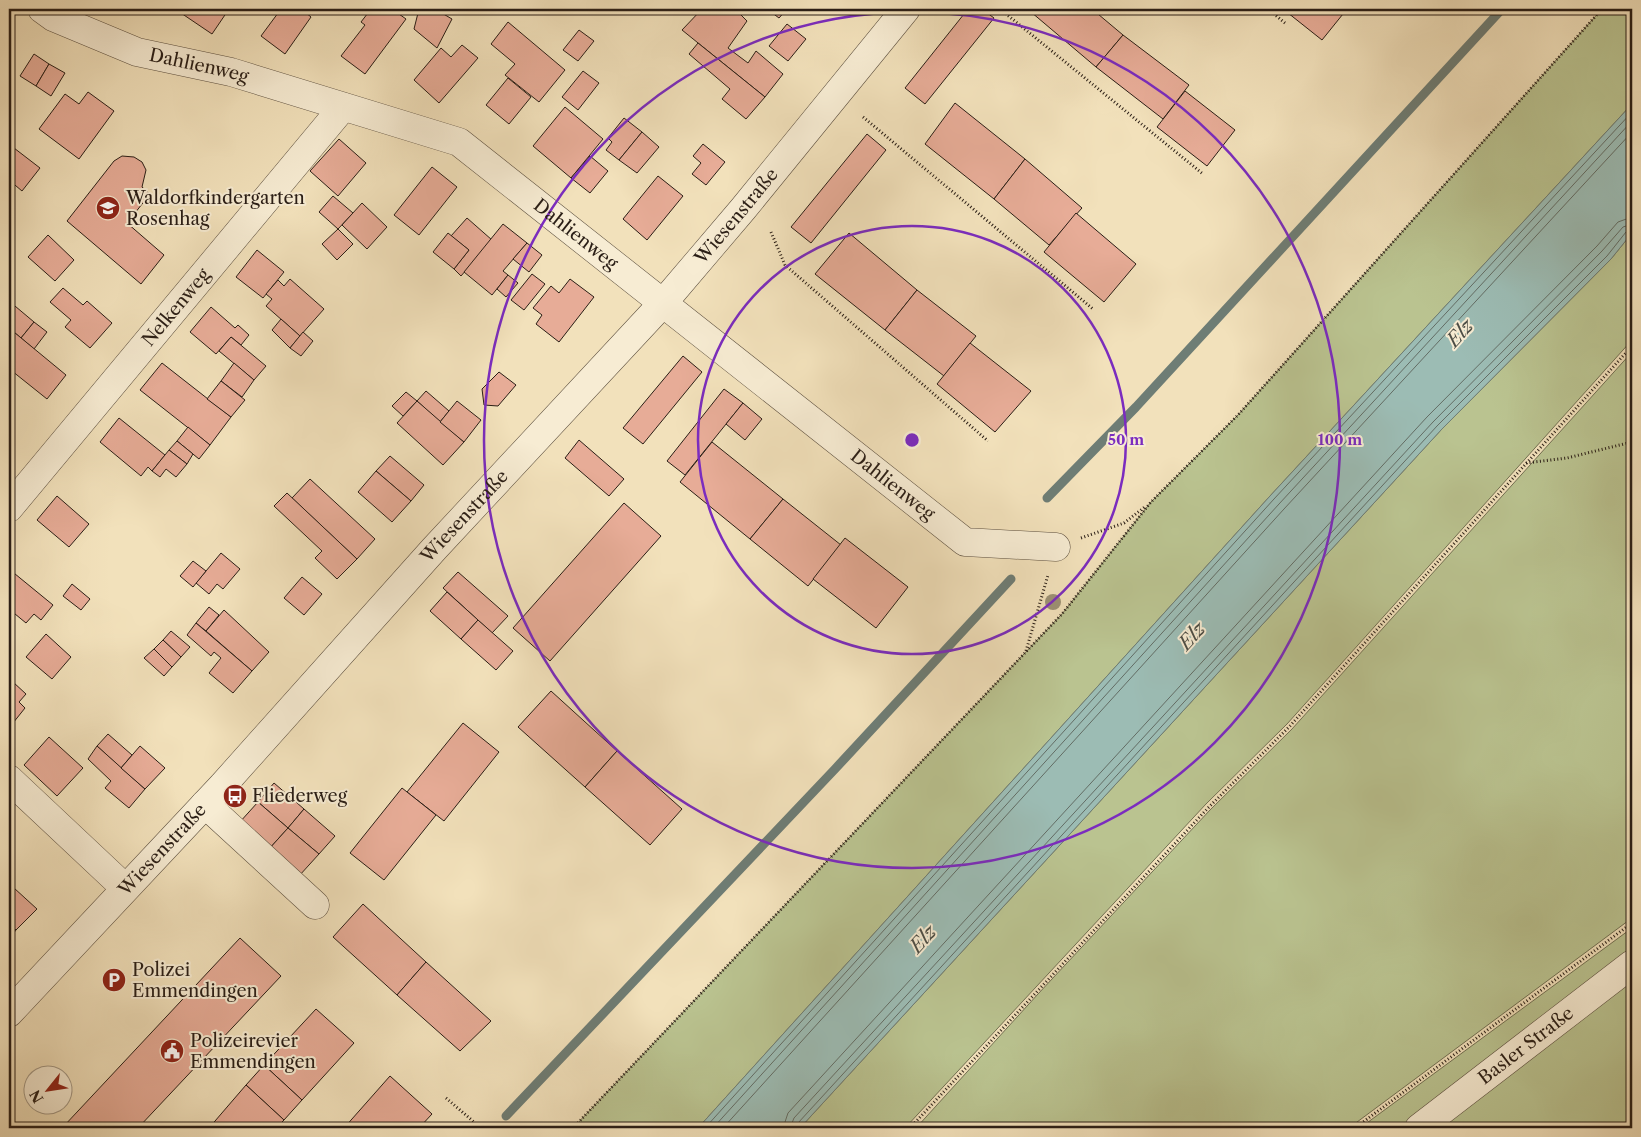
<svg xmlns="http://www.w3.org/2000/svg" width="1641" height="1137" font-family="'Libre Caslon Text',serif">
	<style>
		.green { fill: #bac390; stroke: #727053 }
		.water { fill: #9cbcb4; stroke: #6e7d75 }
		.lines { fill: none; stroke-linecap: round; stroke-linejoin: round }
		.shore { stroke: #636d65; stroke-width: 1 }
		.stream { stroke: #6e7d75; stroke-width: 9 }
		.building { fill: #e7ac97; stroke: #2a1e16 }
		.minor-casing { stroke: #5c4f3f; stroke-width: 29 }
		.path { stroke: #2a1e16; stroke-width: 3; stroke-dasharray: 1 2.5; stroke-linecap: butt }
		.minor { stroke: #f7ecd3; stroke-width: 28 }
		.tree { fill: #9c9175 }
		.ring { fill: none; stroke: #7b2cbf; stroke-width: 2.5 }
		.labels { text-anchor: middle; dominant-baseline: central; stroke-width: 4; stroke-linejoin: round; paint-order: stroke }
		.street-label { font-size: 18px; fill: #2a1e16; stroke: #f7ecd3 }
		.poi-label { font-size: 18px; fill: #2a1e16; stroke: #f7ecd3; text-anchor: start }
		.water-label { font-size: 19px; font-style: italic; fill: #4c4d45; stroke: #f7ecd3 }
		.centre { fill: #7b2cbf; stroke: #f7ecd3; stroke-width: 2.5 }
		.ring-label { font-size: 15px; text-anchor: middle; font-weight: bold; fill: #7b2cbf; stroke: #f7ecd3; stroke-width: 4; stroke-linejoin: round; paint-order: stroke }
	</style>
	<rect width="100%" height="100%" fill="#f2e1bb"/>
	<filter id="stains"><feTurbulence type="fractalNoise" baseFrequency=".004" numOctaves="4"/><feColorMatrix values="0 0 0 0 .2 0 0 0 0 .09 0 0 0 0 .02 0 0 0 .5 -.17"/></filter>
	<radialGradient id="worn" r=".72"><stop offset=".6" stop-color="#630" stop-opacity="0"/><stop offset="1" stop-color="#630" stop-opacity=".3"/></radialGradient>
	<g class="green">
		<polygon points="1602,9 1632,9 1632,104 1270,496 698,1128 573,1128 1062,614 1151,502 1238,415"/>
		<polygon points="1632,233 1632,340 1287,724 1206,804 905,1128 800,1128 1441,430 1611,259"/>
		<polygon points="1632,352 1632,918 1349,1128 916,1128 1038,994 1210,810 1292,729"/>
		<polygon points="1632,928 1632,954 1406,1128 1360,1128"/>
		<polygon points="1632,973 1632,1128 1432,1128"/>
	</g>
	<polygon class="water" points="1632,104 1632,233 1611,259 1441,430 800,1128 698,1128 1270,496"/>
	<g class="lines">
		<g class="shore">
			<polyline points="705,1128 1274,499 1632,112"/>
			<polyline points="713,1128 1279,504 1632,121"/>
			<polyline points="723,1128 1284,509 1632,132"/>
			<polyline points="783,1128 788,1113 1427,417 1597,246 1618,222 1632,217"/>
			<polyline points="790,1128 794,1118 1433,422 1602,251 1623,227 1632,224"/>
			<polyline points="797,1128 798,1123 1437,426 1607,256 1626,232 1632,230"/>
		</g>
		<g class="stream">
			<polyline points="1047,498 1136,407 1502,9"/>
			<polyline points="506,1116 835,769 1011,579"/>
		</g>
	</g>
	<g class="building">
		<polygon points="179,9 229,9 212,34 178,11"/>
		<polygon points="281,9 307,9 305,12 311,17 285,54 261,36"/>
		<polygon points="371,9 392,9 406,19 365,74 341,56 365,25 361,22"/>
		<polygon points="419,9 435,9 452,19 437,48 414,29"/>
		<polygon points="702,9 738,9 738,12 747,21 728,48 748,63 756,51 783,74 765,97 682,30"/>
		<polygon points="767,9 787,9 779,18"/>
		<polygon points="968,9 982,9 994,18 925,104 905,88"/>
		<polygon points="1034,9 1092,9 1123,35 1096,67 1031,12"/>
		<polygon points="1283,9 1347,9 1322,40"/>
		<polygon points="508,22 565,70 539,102 505,75 515,64 491,44"/>
		<polygon points="787,24 806,39 788,61 769,46"/>
		<polygon points="579,30 594,41 578,61 563,50"/>
		<polygon points="1123,35 1189,85 1163,119 1096,67"/>
		<polygon points="698,43 765,97 746,119 722,99 730,89 689,54"/>
		<polygon points="462,45 478,58 439,103 414,80 441,48 451,57"/>
		<polygon points="34,54 49,64 36,86 20,76"/>
		<polygon points="49,64 65,73 51,96 36,86"/>
		<polygon points="583,71 599,83 578,110 562,97"/>
		<polygon points="508,78 531,97 509,124 486,105"/>
		<polygon points="1185,91 1235,130 1207,166 1157,127"/>
		<polygon points="88,92 114,111 79,159 39,129 65,94 79,104"/>
		<polygon points="955,103 1025,159 994,199 925,144"/>
		<polygon points="565,107 603,139 571,178 533,146"/>
		<polygon points="624,118 642,132 619,160 606,150 612,142 608,138"/>
		<polygon points="642,132 659,147 637,173 619,160"/>
		<polygon points="867,134 886,150 811,243 791,227"/>
		<polygon points="339,139 366,163 338,196 310,171"/>
		<polygon points="703,144 725,162 706,185 692,174 701,163 693,156"/>
		<polygon points="14,148 40,168 22,191 9,180 9,155"/>
		<polygon points="122,156 134,157 142,162 146,170 142,187 150,194 127,223 164,255 141,284 67,221 114,161"/>
		<polygon points="590,156 608,171 590,193 571,178"/>
		<polygon points="1025,159 1082,208 1049,245 994,199"/>
		<polygon points="432,167 457,187 419,235 394,215"/>
		<polygon points="658,176 683,196 647,240 623,219"/>
		<polygon points="333,196 353,213 338,229 319,212"/>
		<polygon points="362,203 387,227 367,249 342,225"/>
		<polygon points="1076,213 1136,264 1104,302 1044,252"/>
		<polygon points="467,218 492,240 461,276 454,269 469,250 451,236"/>
		<polygon points="503,224 527,243 503,271 508,275 492,295 464,272"/>
		<polygon points="338,229 353,244 337,260 322,244"/>
		<polygon points="448,233 469,250 454,269 433,252"/>
		<polygon points="849,233 917,290 885,330 815,274"/>
		<polygon points="48,235 74,260 55,281 28,257"/>
		<polygon points="527,243 542,255 529,272 513,259"/>
		<polygon points="257,250 284,272 263,298 236,277"/>
		<polygon points="532,274 545,284 524,310 511,300"/>
		<polygon points="508,275 518,283 506,297 497,289"/>
		<polygon points="290,279 324,309 300,336 266,306 272,299 266,294 278,280 284,286"/>
		<polygon points="570,279 594,297 559,342 536,324 542,315 533,308 551,286 559,293"/>
		<polygon points="63,288 83,305 87,301 112,323 90,348 65,327 71,320 50,302"/>
		<polygon points="917,290 976,336 944,376 885,330"/>
		<polygon points="9,301 34,322 21,338 9,328"/>
		<polygon points="211,307 235,328 238,325 249,335 241,345 231,337 216,354 190,332"/>
		<polygon points="281,319 300,336 290,348 272,330"/>
		<polygon points="34,322 47,332 34,349 21,338"/>
		<polygon points="9,328 66,375 47,399 12,371 9,376"/>
		<polygon points="303,332 313,341 301,356 290,348"/>
		<polygon points="231,337 266,366 254,380 219,351"/>
		<polygon points="970,343 1031,391 995,432 937,384"/>
		<polygon points="683,356 702,372 643,444 623,428"/>
		<polygon points="162,363 231,417 210,445 140,390"/>
		<polygon points="234,363 254,380 242,397 221,381"/>
		<polygon points="499,372 516,385 498,406 484,405 482,389"/>
		<polygon points="221,381 245,400 231,417 207,399"/>
		<polygon points="724,389 743,403 685,475 667,461"/>
		<polygon points="426,391 449,411 440,422 417,401"/>
		<polygon points="406,392 417,401 403,416 392,406"/>
		<polygon points="417,401 464,442 443,465 397,423"/>
		<polygon points="457,401 481,420 464,442 440,422"/>
		<polygon points="743,403 762,419 745,440 726,424"/>
		<polygon points="119,418 165,455 152,471 148,467 141,476 100,442"/>
		<polygon points="188,427 210,445 199,459 177,441"/>
		<polygon points="579,440 624,479 609,496 565,458"/>
		<polygon points="177,441 193,454 187,464 169,450"/>
		<polygon points="712,442 783,499 750,539 680,482"/>
		<polygon points="169,450 187,464 176,477 166,469 160,477 152,471"/>
		<polygon points="390,456 424,485 411,501 376,471"/>
		<polygon points="376,471 411,501 392,522 358,492"/>
		<polygon points="310,479 375,539 357,559 292,498"/>
		<polygon points="287,493 357,559 337,579 315,558 322,551 274,506"/>
		<polygon points="57,496 89,524 69,547 37,520"/>
		<polygon points="783,499 841,545 808,586 750,539"/>
		<polygon points="624,503 661,536 550,661 513,628"/>
		<polygon points="845,538 908,587 876,628 813,579"/>
		<polygon points="221,553 240,569 223,589 217,584 209,594 196,583"/>
		<polygon points="193,561 206,571 193,587 180,576"/>
		<polygon points="9,569 53,605 41,620 34,614 26,623 9,609"/>
		<polygon points="458,572 508,616 492,633 443,588"/>
		<polygon points="302,577 322,594 304,615 284,598"/>
		<polygon points="72,584 90,599 81,610 63,596"/>
		<polygon points="447,592 478,620 461,639 430,611"/>
		<polygon points="209,607 219,615 206,631 196,623"/>
		<polygon points="224,610 269,652 252,671 206,631"/>
		<polygon points="478,620 513,651 496,670 461,639"/>
		<polygon points="196,623 252,671 233,693 209,673 221,658 214,652 211,656 187,635"/>
		<polygon points="171,631 190,647 181,657 163,640"/>
		<polygon points="46,634 71,657 52,679 26,657"/>
		<polygon points="163,640 181,657 172,667 154,649"/>
		<polygon points="154,649 172,667 164,676 144,658"/>
		<polygon points="13,682 26,694 19,702 25,708 9,728 9,688"/>
		<polygon points="551,691 617,751 585,787 518,727"/>
		<polygon points="463,723 499,752 444,821 407,792"/>
		<polygon points="108,734 132,755 121,768 97,746"/>
		<polygon points="49,737 83,768 57,796 24,765"/>
		<polygon points="97,746 145,789 129,808 105,788 111,781 88,759"/>
		<polygon points="140,746 165,768 145,789 121,768"/>
		<polygon points="617,751 682,809 650,845 585,787"/>
		<polygon points="274,783 304,809 288,828 258,802"/>
		<polygon points="402,788 436,815 384,880 350,853"/>
		<polygon points="258,802 288,828 269,849 239,823"/>
		<polygon points="304,809 335,836 319,854 288,828"/>
		<polygon points="288,828 319,854 299,876 269,849"/>
		<polygon points="14,888 37,909 16,930 9,923 9,892"/>
		<polygon points="363,904 426,962 397,995 333,937"/>
		<polygon points="9,923 16,930 9,939"/>
		<polygon points="240,938 281,976 138,1128 65,1128 63,1127"/>
		<polygon points="426,962 491,1021 460,1051 397,995"/>
		<polygon points="316,1009 354,1043 302,1100 264,1065"/>
		<polygon points="264,1065 302,1100 284,1120 246,1085"/>
		<polygon points="390,1076 432,1114 419,1128 344,1128"/>
		<polygon points="246,1085 284,1120 276,1128 209,1128"/>
	</g>
	<g class="lines">
		<g class="minor-casing">
			<g id="minor">
				<path id="s1" d="M42,9L53,17L137,52L231,72L459,142L965,542L1056,547"/>
				<path id="s2" d="M9,508L343,107"/>
				<polyline points="9,779 125,888"/>
				<polyline points="205,804 315,905"/>
				<path id="s3" d="M9,1013L223,785L434,549L663,303L743,209L906,9"/>
				<path id="s4" d="M1419,1128L1632,964"/>
			</g>
		</g>
		<g class="path">
			<polyline points="1000,9 1203,174"/>
			<polyline points="1268,9 1285,23"/>
			<polyline points="863,117 1093,309"/>
			<polyline points="771,232 785,265 988,441"/>
			<polyline points="1526,463 1567,458 1632,442"/>
			<polyline points="1081,538 1124,523 1146,506"/>
			<polyline points="1026,651 1048,575"/>
			<polyline points="446,1098 481,1128"/>
			<polyline points="573,1128 1062,614 1151,502 1238,415 1602,9"/>
			<polyline points="910,1128 1208,808 1289,727 1632,346"/>
			<polyline points="1355,1128 1632,923"/>
		</g>
		<use href="#minor" class="minor"/>
	</g>
	<circle class="tree" cx="1053" cy="602" r="8"/>
	<g class="ring">
		<circle cx="912" cy="440" r="214"/>
		<circle cx="912" cy="440" r="428"/>
	</g>
	<defs>
		<g id="school-disc" transform="scale(1.25)"><circle r="9.5" fill="#8f2418" stroke="#f7ecd3"/><path d="M0-5L7-2L0 1L-7-2ZM-4 1L0 2.5L4 1V4Q0 6-4 4Z" fill="#fff"/></g>
		<g id="bus-disc" transform="scale(1.25)"><circle r="9.5" fill="#8f2418" stroke="#f7ecd3"/><path d="M-5-6H5V4H4V6H2V4H-2V6H-4V4H-5ZM-3.5-4V0h7V-4ZM-3.5 1.2v1.5H-2V1.2ZM2 1.2v1.5H3.5V1.2Z" fill="#fff"/></g>
		<g id="parking-disc" transform="scale(1.25)"><circle r="9.5" fill="#8f2418" stroke="#f7ecd3"/><path d="M-3.5-5.5H1a3.5 3.5 0 0 1 0 7H-1V5.5H-3.5ZM-1-3.4V-.6H.8a1.4 1.4 0 0 0 0-2.8Z" fill="#fff"/></g>
		<g id="civic-disc" transform="scale(1.25)"><circle r="9.5" fill="#8f2418" stroke="#f7ecd3"/><path d="M-.6-6.5H3V-4.5H.6V-3L4-1V1h2V6H-6V1h2V-1L-.6-3ZM-1.2 2.5V6h2.4V2.5Z" fill="#fff"/></g>
	</defs>
	<g fill-rule="evenodd">
		<use href="#school-disc" x="108" y="208"/>
		<use href="#bus-disc" x="235" y="796"/>
		<use href="#parking-disc" x="114" y="980"/>
		<use href="#civic-disc" x="172" y="1051"/>
	</g>
	<g class="labels">
		<g class="street-label">
			<text stroke="none"><textPath href="#s1" startOffset="168">Dahlienweg</textPath></text>
			<text stroke="none"><textPath href="#s3" startOffset="1079">Wiesenstraße</textPath></text>
			<text stroke="none"><textPath href="#s1" startOffset="588">Dahlienweg</textPath></text>
			<text stroke="none"><textPath href="#s2" startOffset="261">Nelkenweg</textPath></text>
			<text stroke="none"><textPath href="#s1" startOffset="992">Dahlienweg</textPath></text>
			<text stroke="none"><textPath href="#s3" startOffset="674">Wiesenstraße</textPath></text>
			<text stroke="none"><textPath href="#s3" startOffset="224">Wiesenstraße</textPath></text>
			<text stroke="none"><textPath href="#s4" startOffset="135">Basler Straße</textPath></text>
		</g>
		<g class="poi-label">
			<text x="126" y="198">Waldorfkindergarten<tspan x="126" dy="21">Rosenhag</tspan></text>
			<text x="252" y="796">Fliederweg</text>
			<text x="132" y="970">Polizei<tspan x="132" dy="21">Emmendingen</tspan></text>
			<text x="190" y="1041">Polizeirevier<tspan x="190" dy="21">Emmendingen</tspan></text>
		</g>
		<g class="water-label">
			<text transform="translate(1460 333) rotate(-48)">Elz</text>
			<text transform="translate(1192 636) rotate(-48)">Elz</text>
			<text transform="translate(923 939) rotate(-48)">Elz</text>
		</g>
	</g>
	<circle cx="912" cy="440" r="8" class="centre"/>
	<g class="ring-label">
		<text x="1126" y="445">50 m</text>
		<text x="1340" y="445">100 m</text>
	</g>
	<rect width="1641" height="1137" fill="none" stroke="#f2e1bb" stroke-width="30"/>
	<rect x="10" y="10" width="1621" height="1117" fill="none" stroke="#2a1e16" stroke-width="2.5"/>
	<rect x="15" y="15" width="1611" height="1107" fill="none" stroke="#2a1e16"/>
	<g transform="translate(48 1090) rotate(240)"><circle r="24" fill="#f7ecd3" stroke="#a59a87"/>
	<path d="M0-4L9 19L0 12L-9 19Z" fill="#8f2418"/>
	<text y="-8" font-size="14" font-weight="bold" text-anchor="middle" fill="#2a1e16">N</text>
	</g>
	<rect width="100%" height="100%" filter="url(#stains)"/>
	<rect width="100%" height="100%" fill="url(#worn)"/>
</svg>
